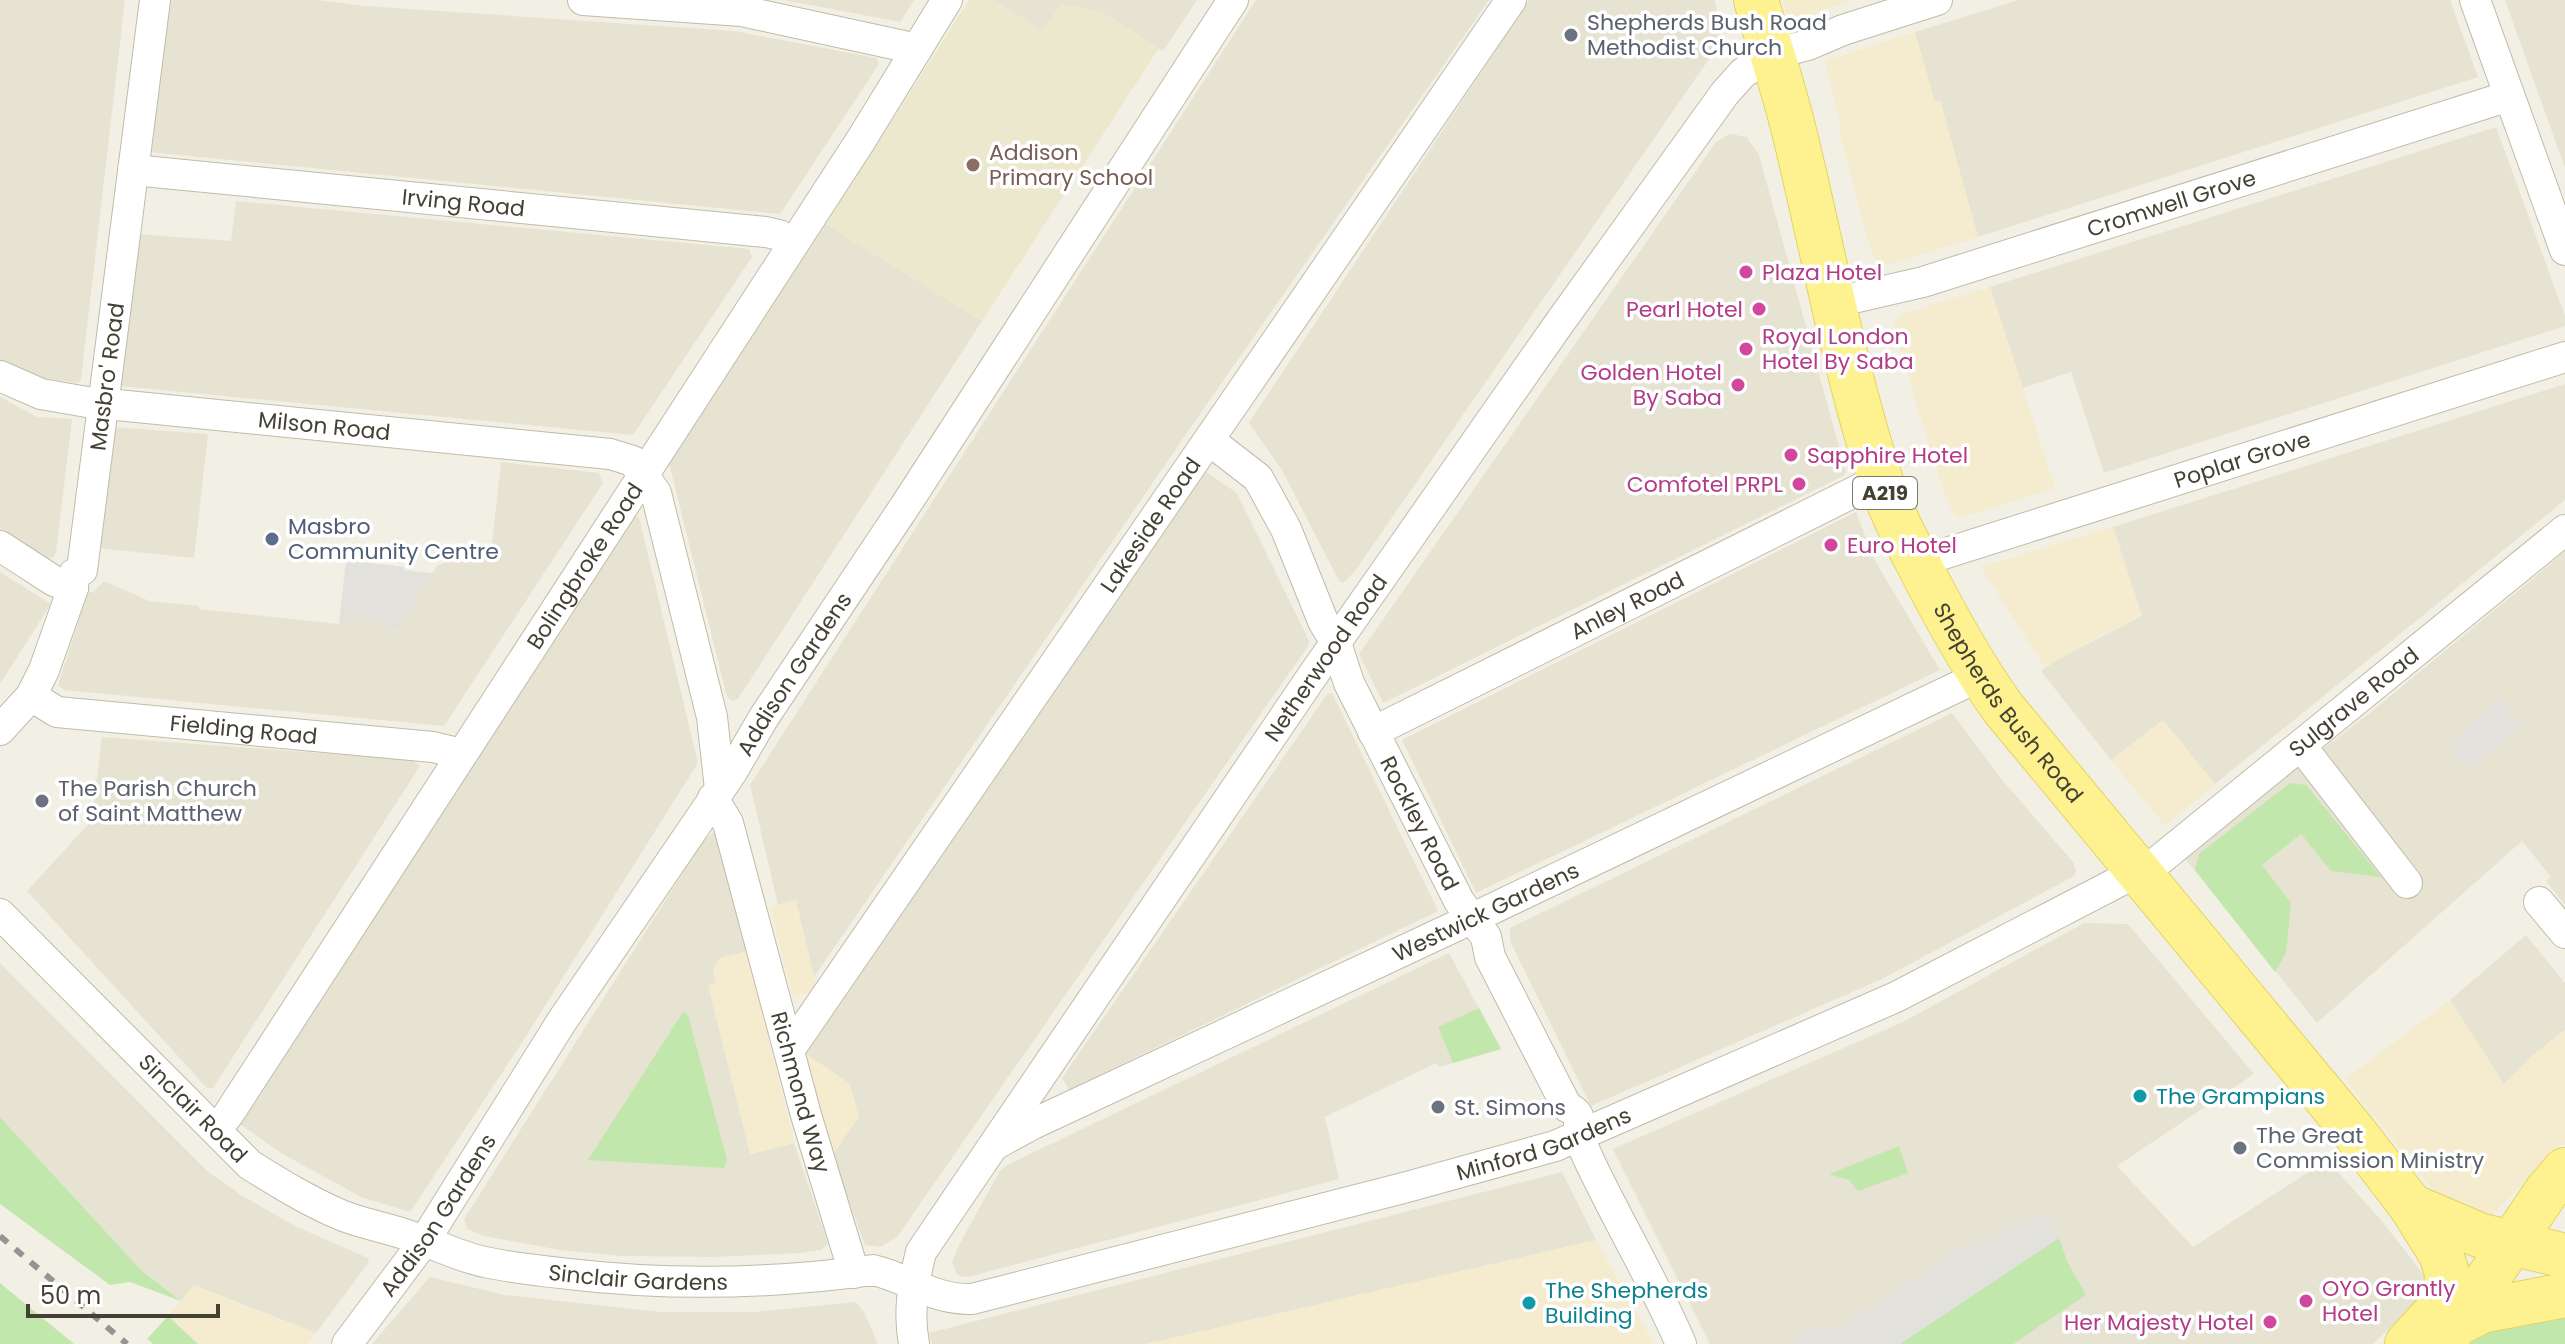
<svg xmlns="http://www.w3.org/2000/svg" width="2565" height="1344" font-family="Poppins,sans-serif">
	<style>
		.residential { fill: #e6e3d2 }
		.commercial { fill: #f5ebce }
		.education { fill: #ebe8cd }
		.green { fill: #c2e7ac }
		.parking { fill: #e2e1dc }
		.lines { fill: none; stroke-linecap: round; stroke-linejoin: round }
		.minor-casing { stroke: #c0bca9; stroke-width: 32 }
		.primary-casing { stroke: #e4d360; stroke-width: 46 }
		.minor { stroke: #fff; stroke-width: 30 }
		.primary { stroke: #fef290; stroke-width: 44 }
		.rail { stroke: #949494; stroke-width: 6; stroke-dasharray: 10 10; stroke-linecap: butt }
		.worship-dot { fill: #6b7280; stroke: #fff; stroke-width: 3 }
		.education-dot { fill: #8d6e63; stroke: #fff; stroke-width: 3 }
		.hotel-dot { fill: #d1479c; stroke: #fff; stroke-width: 3 }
		.service-dot { fill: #5c6f8a; stroke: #fff; stroke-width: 3 }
		.culture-dot { fill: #0f9aa8; stroke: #fff; stroke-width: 3 }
		.labels { text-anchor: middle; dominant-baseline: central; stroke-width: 7; stroke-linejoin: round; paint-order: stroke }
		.shield { fill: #fff; stroke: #7c7971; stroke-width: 2 }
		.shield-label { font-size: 20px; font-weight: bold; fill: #444034 }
		.worship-label { font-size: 22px; fill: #5b616d; stroke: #fff; text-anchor: start }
		.education-label { font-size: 22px; fill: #785e54; stroke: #fff; text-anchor: start }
		.street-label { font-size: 22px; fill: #444034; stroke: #fff }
		.hotel-label { font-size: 22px; fill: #b23c85; stroke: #fff; text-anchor: start }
		.service-label { font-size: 22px; fill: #4e5e75; stroke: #fff; text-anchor: start }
		.culture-label { font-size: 22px; fill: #0d838f; stroke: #fff; text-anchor: start }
	</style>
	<rect width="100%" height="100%" fill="#f2f0e4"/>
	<g class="residential">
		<polygon points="0,0 125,0 81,380 77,383 15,374 0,365"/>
		<polygon points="167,0 317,0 364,6 734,31 876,58 879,64 780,214 149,152"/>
		<polygon points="784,0 914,0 900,22"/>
		<polygon points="994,0 1197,0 1163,51 1100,11 1061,5 1042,31"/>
		<polygon points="1256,0 1489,0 1202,411 814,977 796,901 778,905 750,785"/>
		<polygon points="1529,0 1715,0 1720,29 1718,46 1355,571 1343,583 1339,581 1282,470 1249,423"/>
		<polygon points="2019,0 2450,0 2478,77 1978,237 1940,101 1935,103 1915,32"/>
		<polygon points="2505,0 2565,0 2565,168"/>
		<polygon points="2496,127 2565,316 2565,326 2104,473 2071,372 2023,388 1990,287"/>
		<polygon points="1730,134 1747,137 1759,155 1846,472 1845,475 1383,703 1359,654 1716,142"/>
		<polygon points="236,201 749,249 752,257 633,435 119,386 136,234 231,241"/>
		<polygon points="826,224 982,321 738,699 733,701 727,697 669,463"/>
		<polygon points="2565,384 2565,500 2215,784 2163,720 2111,760 2041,671 2052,662 2142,616 2113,527"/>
		<polygon points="0,397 37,417 72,419 56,553 53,558 41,557 0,531"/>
		<polygon points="113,427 208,434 194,558 98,548"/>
		<polygon points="501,462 599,473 603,483 444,726 64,690 58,685 88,592 93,592 104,581 149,601 199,606 199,609 339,624 363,615 395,632 437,566 492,543"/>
		<polygon points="1206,472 1237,493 1309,641 1308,646 897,1237 880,1247 865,1245 832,1156 850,1084 806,1054"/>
		<polygon points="1856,512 1874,559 1940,670 1476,893 1402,740"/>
		<polygon points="630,514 639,517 698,763 521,1044 410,1212 361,1197 281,1153 237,1122"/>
		<polygon points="2565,552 2565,905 2546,881 2551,877 2522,841 2317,1023 2183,856 2371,712"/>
		<polygon points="0,572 51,604 0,684"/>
		<polygon points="1328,693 1332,693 1438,911 1069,1090 1062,1078"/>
		<polygon points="1952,713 2003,781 2073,862 2076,871 2074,876 1882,979 1591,1106 1510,941 1510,928"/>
		<polygon points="102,737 412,760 420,766 213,1088 207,1088 27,891 92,820"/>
		<polygon points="713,833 717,833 747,951 720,958 716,983 709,985 751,1154 794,1143 828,1243 821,1250 800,1253 713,1257 621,1256 560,1250 484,1236 467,1229 464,1219 703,841"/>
		<polygon points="2084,923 2128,924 2254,1074 2117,1166 2193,1247 2327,1160 2381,1220 2427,1279 2424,1289 2407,1312 2373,1344 1710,1344 1613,1149 1903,1022"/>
		<polygon points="2526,935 2565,983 2565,1030 2533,1055 2504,1084 2450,1000"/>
		<polygon points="1449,953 1501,1049 1439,1067 1436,1063 1325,1117 1339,1179 972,1276 962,1277 957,1274 952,1263 959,1245 1000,1171 1007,1165"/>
		<polygon points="0,963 207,1171 241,1195 295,1226 368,1258 369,1262 316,1333 194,1285 181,1301 142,1271 0,1117"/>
		<polygon points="1562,1172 1596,1240 1147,1344 932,1344 929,1333"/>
		<polygon points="430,1277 505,1295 660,1312 753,1312 856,1302 864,1312 878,1344 372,1344"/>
	</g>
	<g class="commercial">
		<polygon points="1783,0 1852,0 1789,23"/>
		<polygon points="1915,32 1935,102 1940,100 1978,237 1884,266 1877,263 1870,247 1839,131 1842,129 1825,61"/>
		<polygon points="1990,287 2055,488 1963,517 1955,515 1946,498 1918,411 1894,323 1902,314"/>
		<polygon points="2113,527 2142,616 2095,638 2045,668 1981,567"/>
		<polygon points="2163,720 2215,784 2165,826 2111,760"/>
		<polygon points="796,900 817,991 793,997 770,906"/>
		<polygon points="747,951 794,1143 750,1154 708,985 716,983 713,970 720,958"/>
		<polygon points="2450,1000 2504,1084 2533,1055 2565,1030 2565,1142 2494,1213 2484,1217 2441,1201 2345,1079"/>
		<polygon points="806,1054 850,1084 859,1117 832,1156"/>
		<polygon points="1596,1240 1654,1344 1146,1344"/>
		<polygon points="194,1285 242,1305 316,1333 308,1344 198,1344 168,1316"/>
	</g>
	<polygon class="education" points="969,0 994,0 1042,31 1061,5 1100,11 1159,48 982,321 826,224"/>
	<g class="green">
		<polygon points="2290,783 2306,785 2381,877 2331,871 2301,834 2262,865 2291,903 2286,953 2275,972 2195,870 2199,854"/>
		<polygon points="1479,1008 1501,1049 1453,1063 1438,1027"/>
		<polygon points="683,1012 688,1015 727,1160 724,1168 588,1160"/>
		<polygon points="0,1117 142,1271 181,1301 130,1282 110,1285 0,1204"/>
		<polygon points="1899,1146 1908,1173 1858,1191 1849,1180 1829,1174"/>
		<polygon points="2059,1238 2067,1261 2086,1295 2013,1344 1900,1344"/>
		<polygon points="0,1283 74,1344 0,1344"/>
		<polygon points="2565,1309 2565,1344 2460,1344 2472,1333"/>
		<polygon points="168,1316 198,1344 153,1344 147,1339"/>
	</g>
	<g class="parking">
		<polygon points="346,560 404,567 404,570 432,573 396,632 363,615 339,624"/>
		<polygon points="2499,697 2521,725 2469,769 2448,744"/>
		<polygon points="2050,1211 2059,1238 1900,1344 1785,1344 1799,1333 1822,1325 1833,1331 1954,1252"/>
	</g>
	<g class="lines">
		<g class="minor-casing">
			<g id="minor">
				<polyline points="583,0 742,11 917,49"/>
				<polyline points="2475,0 2565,250"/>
				<path id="s1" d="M133,170L766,232L779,235L794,243"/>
				<path id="s2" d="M1832,303L1923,282L2509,96"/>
				<path id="s3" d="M0,376L41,394L87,402L610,454L633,461L656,493L712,717L720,789"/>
				<path id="s4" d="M1209,440L1258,478L1286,529L1323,621L1336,643L1349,683L1459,901L1486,937L1490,957L1567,1107C1584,1114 1577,1122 1580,1137C1581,1144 1586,1153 1589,1160C1618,1222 1654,1281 1681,1344"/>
				<polyline points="0,546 54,581 73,588"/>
				<path id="s5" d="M1918,562L2565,357"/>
				<path id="s6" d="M31,696L57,712L433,747L462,754"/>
				<path id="s7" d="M0,730L31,696L44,670L73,588L74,574L82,570L155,0"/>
				<path id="s8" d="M1373,732L1880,479"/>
				<polyline points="2301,746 2407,883"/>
				<path id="s9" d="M713,798L728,823L806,1115L854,1273"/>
				<path id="s10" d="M2141,875L2565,530"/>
				<polyline points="2539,902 2565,933"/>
				<path id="s11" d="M0,914L250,1165C279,1183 308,1201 341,1215C363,1224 388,1228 410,1236C436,1244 459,1257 485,1262C512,1268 541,1271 569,1274C671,1286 771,1284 873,1270C908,1278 932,1300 972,1299L1407,1187L1555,1146L1896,997L2118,882L2136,869"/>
				<path id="s12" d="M790,1049L1511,0"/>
				<path id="s13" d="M216,1130L228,1115L861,140L947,0"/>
				<path id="s14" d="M996,1144L1033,1124L1471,919L1980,676"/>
				<path id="s15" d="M347,1344L425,1240L562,1021L732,772L764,717L907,503L1233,0"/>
				<path id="s16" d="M914,1344C908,1312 913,1284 921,1252L1313,675L1558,325L1725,93L1743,73L1772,54L1808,45L1843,30L1937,0"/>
			</g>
		</g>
		<g class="primary-casing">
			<g id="primary">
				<path id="s17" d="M1756,0C1769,45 1784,89 1795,135C1823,249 1843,365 1880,478C1889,507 1903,534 1917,561C1943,612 1970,662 2003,708L2355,1133L2411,1206L2441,1254L2447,1273L2446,1301L2407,1344"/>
				<polyline points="2411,1206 2479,1235 2565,1256"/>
				<polyline points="2458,1323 2482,1311 2565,1295"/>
				<polyline points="2443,1340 2458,1323 2546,1192 2565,1170"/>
			</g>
		</g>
		<use href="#minor" class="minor"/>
		<use href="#primary" class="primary"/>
		<polyline class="rail" points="0,1236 127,1344"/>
	</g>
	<g class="worship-dot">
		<circle cx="1571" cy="35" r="8"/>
		<circle cx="42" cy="801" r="8"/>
		<circle cx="1438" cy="1107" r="8"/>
		<circle cx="2240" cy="1148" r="8"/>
	</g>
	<circle class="education-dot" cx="973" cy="165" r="8"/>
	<g class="hotel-dot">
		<circle cx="1746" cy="272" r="8"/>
		<circle cx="1759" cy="309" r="8"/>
		<circle cx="1746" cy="349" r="8"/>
		<circle cx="1738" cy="385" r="8"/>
		<circle cx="1791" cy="455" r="8"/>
		<circle cx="1799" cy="484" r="8"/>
		<circle cx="1831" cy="545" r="8"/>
		<circle cx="2306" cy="1301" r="8"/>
		<circle cx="2270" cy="1322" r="8"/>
	</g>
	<circle class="service-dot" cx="272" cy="539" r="8"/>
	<g class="culture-dot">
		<circle cx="2140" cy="1096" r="8"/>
		<circle cx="1529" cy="1303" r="8"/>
	</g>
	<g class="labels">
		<rect class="shield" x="1853" y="477" width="64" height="32" rx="6"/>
		<g class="shield-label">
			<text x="1885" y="493">A219</text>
		</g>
		<g class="worship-label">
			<text x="1587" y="22">Shepherds Bush Road<tspan x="1587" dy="25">Methodist Church</tspan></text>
			<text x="58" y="788">The Parish Church<tspan x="58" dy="25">of Saint Matthew</tspan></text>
			<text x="1454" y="1107">St. Simons</text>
			<text x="2256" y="1135">The Great<tspan x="2256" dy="25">Commission Ministry</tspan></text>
		</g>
		<g class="education-label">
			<text x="989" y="152">Addison<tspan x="989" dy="25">Primary School</tspan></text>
		</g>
		<g class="street-label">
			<text stroke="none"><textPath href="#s2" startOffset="354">Cromwell Grove</textPath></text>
			<text stroke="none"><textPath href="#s1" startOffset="332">Irving Road</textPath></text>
			<text stroke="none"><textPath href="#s7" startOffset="380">Masbro' Road</textPath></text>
			<text stroke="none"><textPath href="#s3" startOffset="330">Milson Road</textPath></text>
			<text stroke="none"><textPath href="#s5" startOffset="340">Poplar Grove</textPath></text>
			<text stroke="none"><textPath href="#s12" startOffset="636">Lakeside Road</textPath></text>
			<text stroke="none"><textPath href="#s13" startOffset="674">Bolingbroke Road</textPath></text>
			<text stroke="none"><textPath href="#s8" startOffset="284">Anley Road</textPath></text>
			<text stroke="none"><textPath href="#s16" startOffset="812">Netherwood Road</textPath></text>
			<text stroke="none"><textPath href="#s15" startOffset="806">Addison Gardens</textPath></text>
			<text stroke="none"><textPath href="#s17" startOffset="754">Shepherds Bush Road</textPath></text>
			<text stroke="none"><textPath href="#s10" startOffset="274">Sulgrave Road</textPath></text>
			<text stroke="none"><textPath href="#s6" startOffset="218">Fielding Road</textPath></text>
			<text stroke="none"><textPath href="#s4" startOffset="444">Rockley Road</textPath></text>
			<text stroke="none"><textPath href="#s14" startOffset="542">Westwick Gardens</textPath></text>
			<text stroke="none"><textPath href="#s9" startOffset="308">Richmond Way</textPath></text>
			<text stroke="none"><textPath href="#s11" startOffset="274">Sinclair Road</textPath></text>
			<text stroke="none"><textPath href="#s11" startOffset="1696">Minford Gardens</textPath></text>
			<text stroke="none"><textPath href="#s15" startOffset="158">Addison Gardens</textPath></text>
			<text stroke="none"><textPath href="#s11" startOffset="764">Sinclair Gardens</textPath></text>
		</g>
		<g class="hotel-label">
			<text x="1762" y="272">Plaza Hotel</text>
			<text x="1743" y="309" text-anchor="end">Pearl Hotel</text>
			<text x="1762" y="336">Royal London<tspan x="1762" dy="25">Hotel By Saba</tspan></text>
			<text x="1722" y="372" text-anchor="end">Golden Hotel<tspan x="1722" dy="25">By Saba</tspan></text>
			<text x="1807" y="455">Sapphire Hotel</text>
			<text x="1783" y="484" text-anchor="end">Comfotel PRPL</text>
			<text x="1847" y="545">Euro Hotel</text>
			<text x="2322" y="1288">OYO Grantly<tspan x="2322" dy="25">Hotel</tspan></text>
			<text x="2254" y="1322" text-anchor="end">Her Majesty Hotel</text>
		</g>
		<g class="service-label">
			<text x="288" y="526">Masbro<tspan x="288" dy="25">Community Centre</tspan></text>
		</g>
		<g class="culture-label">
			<text x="2156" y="1096">The Grampians</text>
			<text x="1545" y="1290">The Shepherds<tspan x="1545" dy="25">Building</tspan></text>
		</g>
	</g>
	<path d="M28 1304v12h190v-12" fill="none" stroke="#444034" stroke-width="4"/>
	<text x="40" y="1304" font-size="24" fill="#444034" stroke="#ffffff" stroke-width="6" paint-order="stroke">50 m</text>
</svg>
